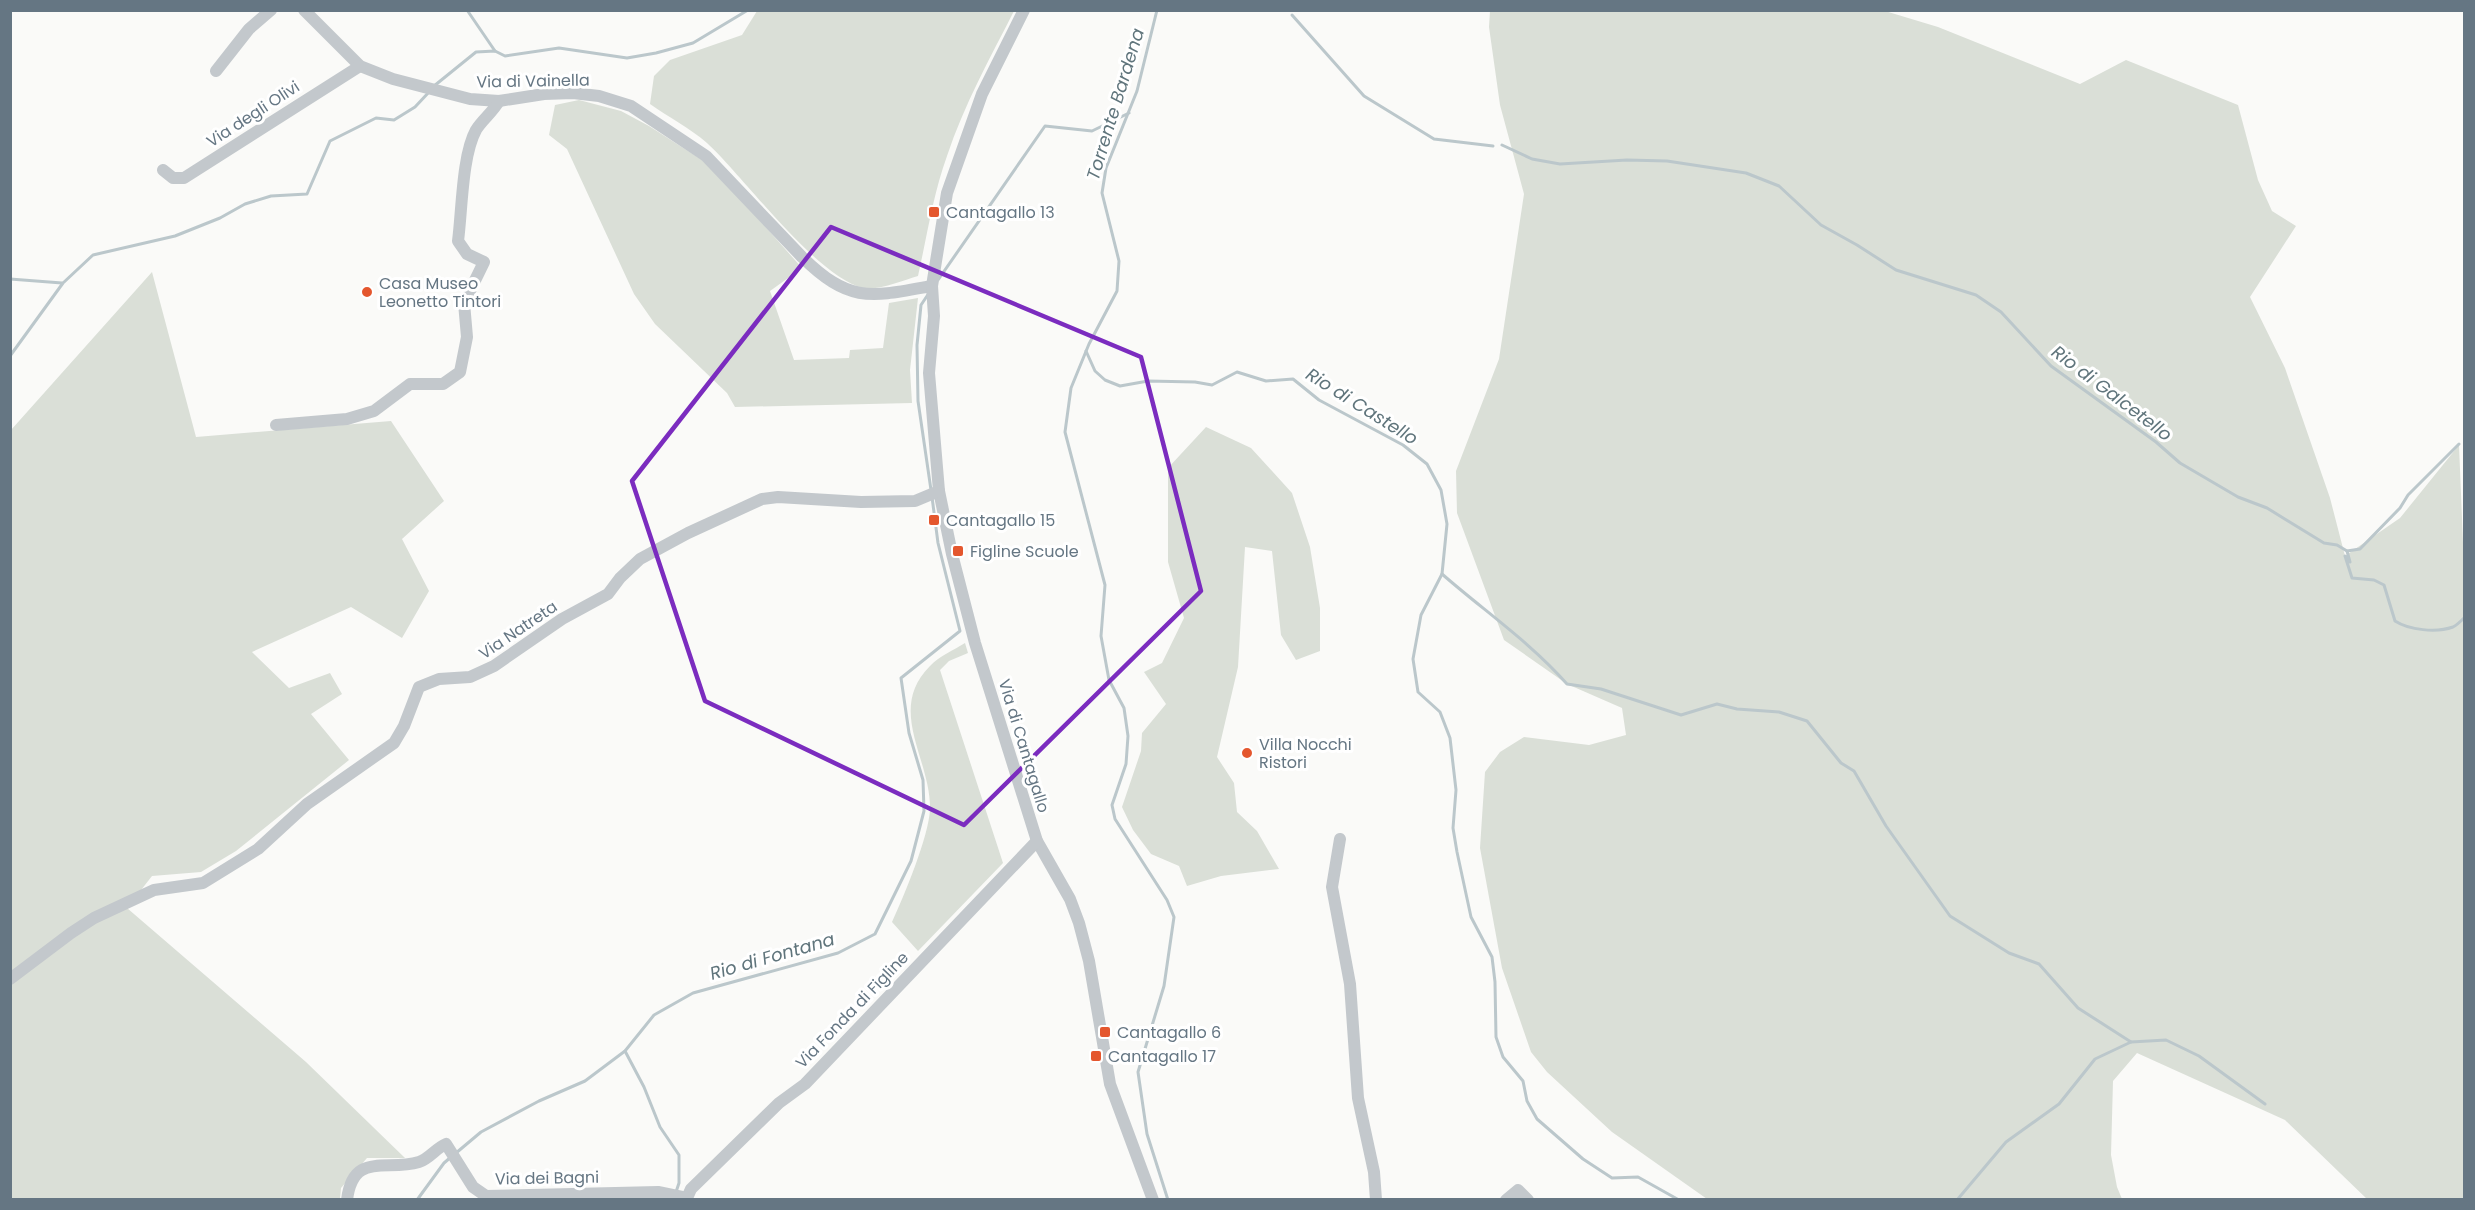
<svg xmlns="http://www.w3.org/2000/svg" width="2475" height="1210" font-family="Poppins,sans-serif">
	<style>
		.green { fill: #dadfd7 }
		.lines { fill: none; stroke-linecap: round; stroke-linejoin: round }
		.stream { stroke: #bbc7cb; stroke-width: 3 }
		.minor { stroke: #c3c8cc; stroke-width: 12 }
		.marked { fill: none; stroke: #7b2cbf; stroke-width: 4.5; stroke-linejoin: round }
		.poi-dot { fill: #e4572e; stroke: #fff; stroke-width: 2 }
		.labels { text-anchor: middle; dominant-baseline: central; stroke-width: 6; stroke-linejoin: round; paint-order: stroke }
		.street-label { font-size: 16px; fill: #657683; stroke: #fff }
		.poi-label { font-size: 16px; fill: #657683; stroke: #fff; text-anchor: start }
		.water-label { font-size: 18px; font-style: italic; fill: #60757c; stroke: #fff }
	</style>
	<rect width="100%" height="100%" fill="#fafaf8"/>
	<g class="green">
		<path d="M757,11H1014C990,58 964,105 947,156C933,195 927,236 918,276C904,280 878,291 864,288C818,279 744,177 707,143C690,128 668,117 650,104L654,76L670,60L742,35Z"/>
		<polygon points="1490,11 1885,11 1938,27 2080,84 2126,60 2238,105 2258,180 2272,211 2296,226 2250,297 2285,368 2330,498 2345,556 2400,518 2459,445 2464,567 2464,1199 2367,1199 2285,1120 2137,1053 2113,1081 2111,1155 2117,1187 2122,1199 1707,1199 1612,1132 1547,1072 1531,1052 1502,968 1480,848 1485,772 1500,752 1524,737 1589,745 1626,735 1622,708 1567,684 1504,640 1457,513 1456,471 1499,359 1524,194 1500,105 1489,27"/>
		<polygon points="579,100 621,111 649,126 702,160 755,215 802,268 770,291 794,360 849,358 850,350 883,348 889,303 918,298 910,370 912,403 735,407 727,393 655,324 634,294 567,149 549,135 555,105"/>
		<polygon points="152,272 196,437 391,421 444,501 402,539 429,591 402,638 351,607 252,652 289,688 330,673 342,694 311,714 349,760 236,851 201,872 152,876 127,908 306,1062 405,1158 367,1158 341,1188 340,1199 11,1200 11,430"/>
		<polygon points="1206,427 1251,448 1292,493 1310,547 1320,608 1320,651 1296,660 1281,635 1272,551 1245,547 1238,667 1217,757 1234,783 1237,812 1257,831 1279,869 1221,876 1187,886 1179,866 1151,854 1133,830 1122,807 1141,751 1142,733 1166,704 1144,672 1162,663 1184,618 1168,562 1168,468"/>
		<path d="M965,643L968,653L949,661L940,670L1003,863L918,951L892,922C904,896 929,836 930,809C931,759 886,710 930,666C939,656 954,650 965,643Z"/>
	</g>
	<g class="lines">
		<g class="stream">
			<polyline points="467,10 495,51"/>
			<polyline points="1157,10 1137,91 1106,168 1102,193 1119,261 1117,291 1089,344 1071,388 1065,432 1105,585 1101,636 1109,680 1124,708 1128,736 1126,764 1112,805 1115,819 1167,900 1174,917 1164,986 1138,1072 1147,1134 1168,1200"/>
			<polyline points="1292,15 1364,96 1434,139 1493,146"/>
			<polyline points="434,86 476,52 495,51 505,56 559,48 627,58 656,53 693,43 748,10"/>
			<path d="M1502,145L1532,159L1560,164L1627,160L1667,161L1746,173L1779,186L1821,225L1857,245L1896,270L1976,295L2001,312L2051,366L2156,442L2180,463L2238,497L2267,508L2324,543L2337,545L2347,551L2350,562L2345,556L2352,578L2374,580L2384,585L2395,621C2409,630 2436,633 2453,627C2457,625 2461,621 2464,618"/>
			<polyline points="10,279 62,283"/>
			<polyline points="938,280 1045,126 1092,131 1129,113"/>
			<polyline points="929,293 921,305 917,345 918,401 931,490"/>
			<polyline points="1086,351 1095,371 1105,380 1120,386 1148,381 1195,382 1212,385 1237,372 1266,381 1293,379 1319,400 1403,445 1427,464 1441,490 1447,524 1442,574 1421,615 1413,659 1418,692 1440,712 1450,738 1456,790 1453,828 1457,852 1471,917 1492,957 1495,982 1496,1037 1503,1057 1523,1081 1527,1101 1537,1119 1583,1159 1612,1178 1638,1177 1679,1200"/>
			<polyline points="10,356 63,283 93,255 175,236 220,218 245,204 271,196 307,194 330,141 376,118 394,120 415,107 430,91"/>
			<polyline points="2347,551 2360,549 2400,508 2408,495 2459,444"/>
			<path d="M1442,574C1483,610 1530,642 1567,684L1601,689L1681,715L1717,704L1737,709L1779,712L1807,721L1841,763L1854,771L1886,826L1950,916L2009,953L2039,964L2078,1008L2131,1042"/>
			<polyline points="625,1051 644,1087 660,1127 679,1155 679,1183 676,1192"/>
			<polyline points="456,1153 481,1132 539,1101 585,1081 625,1051 654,1015 693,993 838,953 875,934 911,861 924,811 923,780 909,733 901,678 960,631 938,543 932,497"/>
			<polyline points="417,1200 444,1163 451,1157"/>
			<polyline points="1957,1200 2006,1142 2059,1104 2095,1059 2131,1042 2166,1040 2199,1056 2265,1104"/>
		</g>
		<g class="minor">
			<path d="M304,10L360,66L393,79L470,99L499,101L544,94L573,93L599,96L631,106L706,156L802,257C850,304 871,297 932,286"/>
			<polyline points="1024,10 982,94 947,193 932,286 934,316 929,373 939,491 952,554 975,643 1037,841 1070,899 1079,923 1089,961 1110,1084 1153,1200"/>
			<polyline points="216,71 249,29 271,10"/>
			<polyline points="163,170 173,178 184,178 360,66"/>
			<path d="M276,425L347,419L374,411L410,384H443L460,372L467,337L464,303L484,262L467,254L458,241C462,211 462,155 476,130C482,120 493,112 499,101"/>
			<polyline points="1340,839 1332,887 1350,984 1358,1098 1374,1172 1376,1200"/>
			<polyline points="10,979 71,933 94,918 154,890 203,883 258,849 307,804 394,743 404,726 419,687 439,679 470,677 494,666 562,619 608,594 620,578 640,559 688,533 762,499 778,497 861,502 915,501 939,491"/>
			<polyline points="687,1198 691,1189 779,1103 805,1084 1037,841"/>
			<path d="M347,1200C353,1151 386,1172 419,1162C429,1159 436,1148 446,1144L473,1187L486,1196L658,1192L687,1198"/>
			<polyline points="1506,1200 1518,1190 1528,1200"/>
		</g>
	</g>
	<path class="marked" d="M831,227L1141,357L1201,591L964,825L705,701L632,481Z"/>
	<g class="poi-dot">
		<rect x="928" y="206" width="12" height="12" rx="3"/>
		<circle cx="367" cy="292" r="6"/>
		<rect x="928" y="514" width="12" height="12" rx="3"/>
		<rect x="952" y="545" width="12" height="12" rx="3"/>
		<circle cx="1247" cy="753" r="6"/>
		<rect x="1099" y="1026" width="12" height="12" rx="3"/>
		<rect x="1090" y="1050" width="12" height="12" rx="3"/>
	</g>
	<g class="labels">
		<g class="street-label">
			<text transform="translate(533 81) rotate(-1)">Via di Vainella</text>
			<text transform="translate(253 114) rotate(-33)">Via degli Olivi</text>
			<text transform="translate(518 630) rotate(-34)">Via Natreta</text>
			<text transform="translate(1024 746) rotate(73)">Via di Cantagallo</text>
			<text transform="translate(852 1010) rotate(-46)">Via Fonda di Figline</text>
			<text transform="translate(547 1178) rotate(-1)">Via dei Bagni</text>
		</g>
		<g class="poi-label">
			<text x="946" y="212">Cantagallo 13</text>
			<text x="379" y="283">Casa Museo<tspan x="379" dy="18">Leonetto Tintori</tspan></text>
			<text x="946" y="520">Cantagallo 15</text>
			<text x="970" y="551">Figline Scuole</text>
			<text x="1259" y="744">Villa Nocchi<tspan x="1259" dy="18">Ristori</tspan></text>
			<text x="1117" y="1032">Cantagallo 6</text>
			<text x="1108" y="1056">Cantagallo 17</text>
		</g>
		<g class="water-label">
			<text transform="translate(1115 104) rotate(-73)">Torrente Bardena</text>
			<text transform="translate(2112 393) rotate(37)">Rio di Galcetello</text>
			<text transform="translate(1362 406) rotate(32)">Rio di Castello</text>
			<text transform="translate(772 956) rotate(-16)">Rio di Fontana</text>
		</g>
	</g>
	<rect width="2475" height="1210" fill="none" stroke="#657683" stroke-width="24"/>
</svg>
